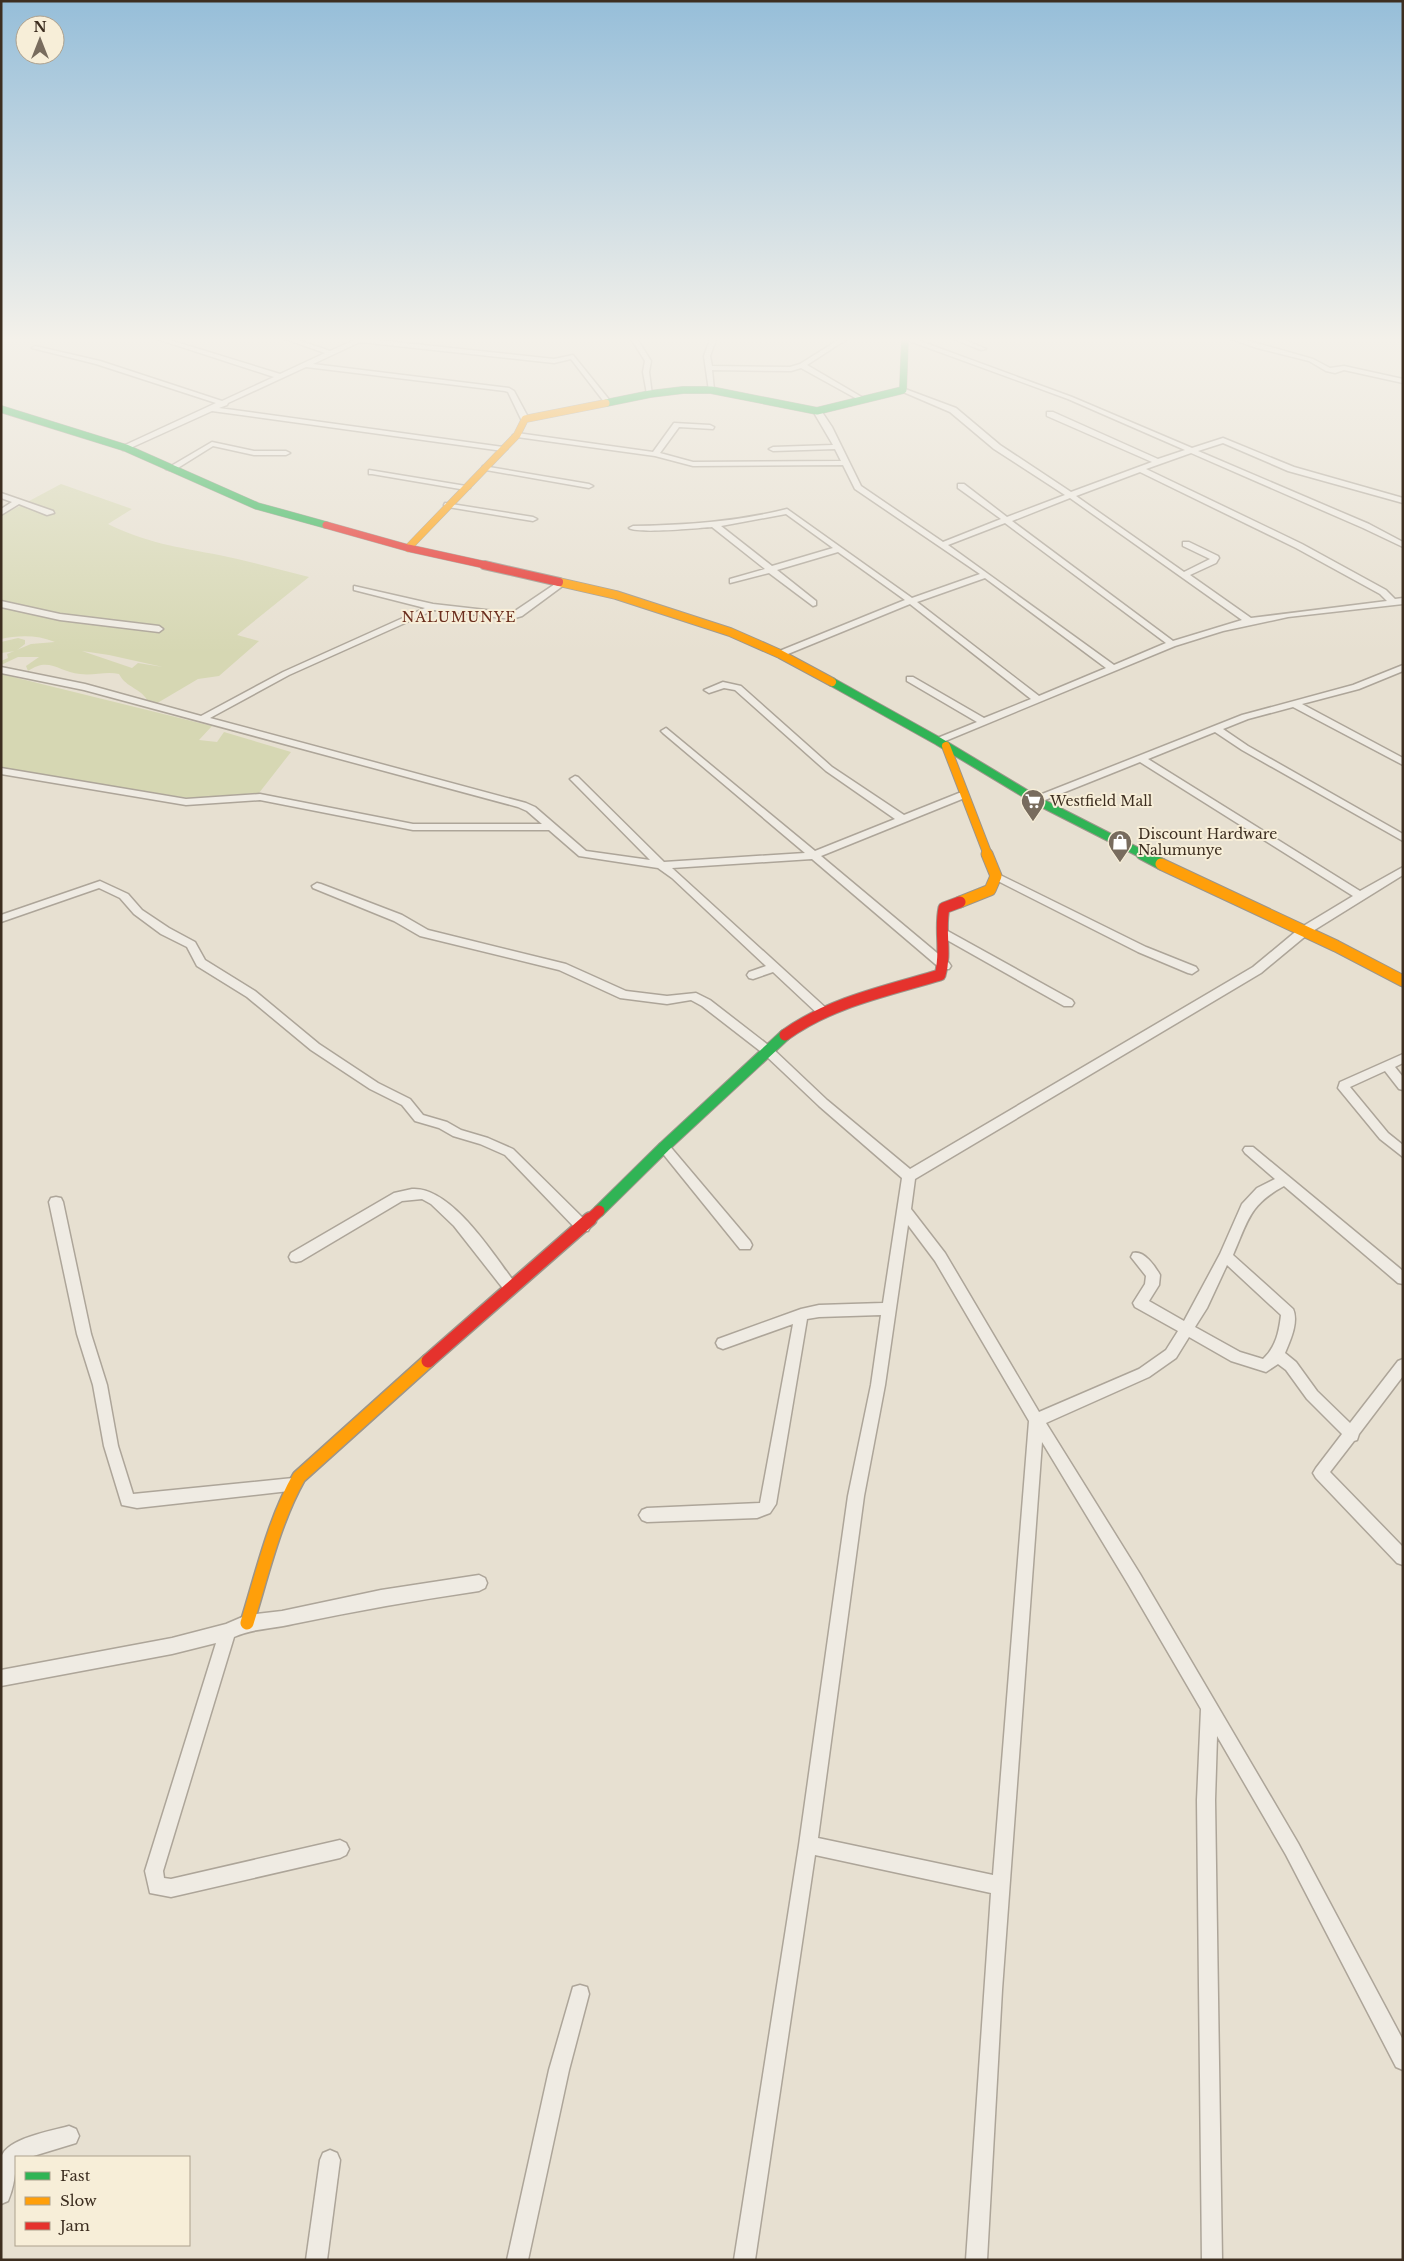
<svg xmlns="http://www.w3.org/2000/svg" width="1404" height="2261" font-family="'Libre Baskerville',serif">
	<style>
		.green { fill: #d6d7b3; fill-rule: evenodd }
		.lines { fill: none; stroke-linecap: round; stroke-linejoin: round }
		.street-casing { stroke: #ada599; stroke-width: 3 }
		.fast-far2-casing { stroke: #9c958a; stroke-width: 8 }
		.fast-far1-casing { stroke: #9c958a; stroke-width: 10 }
		.fast-casing { stroke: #9c958a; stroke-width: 13 }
		.slow-far3-casing { stroke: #9c958a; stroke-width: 8 }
		.slow-far2-casing { stroke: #9c958a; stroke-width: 10 }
		.slow-far1-casing { stroke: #9c958a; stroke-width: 13 }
		.slow-casing { stroke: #9c958a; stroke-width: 16 }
		.jam-far3-casing { stroke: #9c958a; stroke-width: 8 }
		.jam-far2-casing { stroke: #9c958a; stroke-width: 10 }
		.jam-far1-casing { stroke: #9c958a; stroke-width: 13 }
		.jam-casing { stroke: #9c958a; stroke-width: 16 }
		.street { fill: #efebe3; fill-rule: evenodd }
		.fast-far2 { stroke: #30b455; stroke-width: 7 }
		.fast-far1 { stroke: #30b455; stroke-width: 8 }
		.fast { stroke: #30b455; stroke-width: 11 }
		.slow-far3 { stroke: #ff9f0a; stroke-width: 7 }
		.slow-far2 { stroke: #ff9f0a; stroke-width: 8 }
		.slow-far1 { stroke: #ff9f0a; stroke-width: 11 }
		.slow { stroke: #ff9f0a; stroke-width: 13 }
		.jam-far3 { stroke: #e5322d; stroke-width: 7 }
		.jam-far2 { stroke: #e5322d; stroke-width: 8 }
		.jam-far1 { stroke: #e5322d; stroke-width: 11 }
		.jam { stroke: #e5322d; stroke-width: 13 }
		.labels { text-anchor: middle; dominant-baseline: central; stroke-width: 4; stroke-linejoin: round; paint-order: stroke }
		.far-quarter-label { font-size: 14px; letter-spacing: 1px; fill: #6b2e1e; stroke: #f7eed8 }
		.poi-label { font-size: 14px; fill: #3d2e20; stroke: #f7eed8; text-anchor: start }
	</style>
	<rect width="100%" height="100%" fill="#e7e0d1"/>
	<g class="green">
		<path d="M61,484L132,509L108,524C147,543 177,547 219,555C249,561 279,570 309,577L237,635L259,641L219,676L198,679L154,705L149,703C141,687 127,689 119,674C106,671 93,676 80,674C59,672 49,656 28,671L26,666L39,657H18L1,665V661L8,658L7,654L31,644L55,642C38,635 19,635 1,639V516ZM82,651L109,655L163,667L138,663L132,668Z"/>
		<polygon points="18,638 25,640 25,644 16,651 1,653 1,642"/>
		<polygon points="1,674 212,726 199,740 217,742 224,732 291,752 259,793 188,798 1,768"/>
	</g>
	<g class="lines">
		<g class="street-casing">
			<g id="street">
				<polygon points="151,337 160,337 280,374 325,353 280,337 289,337 330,351 361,337 369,337 367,339 554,359 573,355 611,402 605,403 571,359 554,363 360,342 313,364 509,388 514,391 529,419 522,421 508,392 505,391 306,367 228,403 227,405 219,408 503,447 507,449 503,451 212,411 126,450 123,450 123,446 216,403 96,364 32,348 35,346 100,361 222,401 274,377"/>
				<polygon points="630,337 636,337 651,361 649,372 652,395 647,394 643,372 645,361"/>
				<polygon points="711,337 717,337 710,356 712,366 790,367 800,364 843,337 850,337 807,365 865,399 859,400 801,368 791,371 712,370 714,390 709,391 704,356"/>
				<path d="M903,337H909L1072,397L1192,448L1223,438L1294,467L1403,498V503L1288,471L1223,443L1198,451L1369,524L1403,542V547L1363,528L1191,453L1146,469L1302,544L1386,590L1395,599L1403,598V604L1288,617L1223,631L1175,646L938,744L933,741L935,739L977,722L907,681V677H913L984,718L1031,699L910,604L783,656H777V652L905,600L838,552L777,570L816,601V605L813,606L769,573L730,583V579L765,569L712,527C698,528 638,534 629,528L633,526C686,525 735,522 787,509L912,598L980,574L855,489L843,465L693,466L655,456L517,437L513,435L517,433L653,452L674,423L710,425L714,427L713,429L679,427L660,453L693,462L841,461L835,449L773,451L769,449L773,447L833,445L813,411L817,409H820L832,427L861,486L943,542L1001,519L958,488V484H964L1007,517L1065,495L994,449L950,412L901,391V389H905L956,408L1000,445L1071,492L1152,462L1047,416V412H1053L1158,459L1185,450L1068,399L904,339ZM1140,472L1296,548L1380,594L1387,601L1251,618L1190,575L1216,563L1219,558L1218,556L1189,542H1183V546L1210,559L1184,572L1076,496ZM1070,498L1242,620L1173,641L1012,521ZM786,514L833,548L772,566L721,526ZM1005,523L1166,643L1114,665L948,545ZM985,578L1106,668L1039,696L917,602Z"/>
				<polygon points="949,337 958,337 986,349 981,350"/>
				<polygon points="1226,337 1235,337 1313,359 1330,368 1344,366 1403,379 1403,383 1344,370 1335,373 1326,371 1309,361 1257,348"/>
				<polygon points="212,442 254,451 286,451 290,453 286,455 254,455 213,446 173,471 166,469"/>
				<polygon points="483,466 589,484 593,486 589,488 486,470 482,468"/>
				<polygon points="369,470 466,486 470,488 466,490 372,474 369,474"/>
				<polygon points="1,493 53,511 54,513 47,515 19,504 1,515 1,509 12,502 1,498"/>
				<polygon points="445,503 533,517 537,519 533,521 448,507 444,505"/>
				<polygon points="561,580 568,582 522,616 512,619 434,610 289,675 210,718 526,803 535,807 586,851 650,860 572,781 570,779 575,776 578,777 664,862 805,853 663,733 661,731 666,728 815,851 895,819 826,771 735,690 724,688 709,693 704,690 723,682 741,686 832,767 904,815 959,793 967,793 967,797 821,856 949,963 951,966 949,969 941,969 812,859 672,868 827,1009 829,1012 823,1016 819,1015 773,972 753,979 749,978 747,975 749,972 766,966 672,878 658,868 579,856 549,830 413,830 260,800 186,805 1,774 1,768 186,799 260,794 413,824 542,824 527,811 518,807 84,690 1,673 1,667 85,684 201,716 283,672 425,608 354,590 354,586 433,604 512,613"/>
				<polygon points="1,601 60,614 159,626 163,629 159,632 60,620 1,607"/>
				<path d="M1403,665V671L1359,689L1302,704L1403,758V765L1293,707L1248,719L1223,729L1248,746L1403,834V841L1242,750L1215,732L1148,759L1360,891L1403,867V875L1308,934L1261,973L915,1179L911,1209L945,1253L1039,1412L1139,1369L1166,1350L1178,1331L1135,1307L1133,1303L1145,1284L1146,1276L1131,1257L1133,1253C1144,1250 1155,1266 1160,1275L1159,1285L1149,1301L1184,1321L1220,1254L1242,1204L1257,1188L1275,1179L1245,1153L1243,1150L1245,1147H1253L1403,1271V1284L1398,1283L1284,1186C1249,1205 1248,1221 1233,1255L1293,1309C1299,1322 1290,1341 1285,1353L1296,1362L1317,1391L1350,1423L1398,1361L1403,1359V1376L1359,1434L1357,1440L1354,1441L1330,1472L1403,1547V1565L1397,1563L1316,1478L1313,1473L1316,1468L1342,1434L1307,1399L1286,1370L1278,1364L1266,1372L1231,1361L1189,1337L1176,1358L1149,1377L1046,1423L1140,1574L1298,1843L1403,2040V2070L1396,2067L1286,1855L1217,1736L1215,1800L1222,2260H1202L1197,1800L1201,1709L1128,1584L1042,1442L1002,1990L987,2260H966L991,1893L815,1855L755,2260H734L799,1845L848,1496L871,1385L881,1315L819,1317L807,1319L776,1504L770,1513L757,1518L647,1522L642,1520L639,1515L642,1510L647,1508L760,1503L793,1324L723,1349L718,1347L716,1343L718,1339L801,1309L819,1305L883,1303L902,1178L819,1106L764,1054L702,1006L691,1000L667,1004L620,998L559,970L420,936L394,921L313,888L312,886L317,883L321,884L402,915L428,930L566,964L626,991L667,996L696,993L710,1000L772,1048L827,1100L910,1169L1253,967L1300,928L1353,896L1140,762L1040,802H1032V798L1242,715L1353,685ZM908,1225L935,1261L1029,1421L993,1875L818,1838L864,1496L885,1385ZM1227,1265L1281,1315C1279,1332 1276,1347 1263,1359L1240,1352L1195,1327L1207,1308Z"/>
				<polygon points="996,873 1146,947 1196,967 1198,970 1192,974 1188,973 1138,952 992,878 991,876"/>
				<polygon points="100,881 128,894 142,910 169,928 195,942 205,960 255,991 319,1044 378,1083 410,1099 423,1115 447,1122 461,1130 488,1138 513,1149 588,1223 590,1227 588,1231 578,1231 505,1155 480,1144 453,1136 439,1128 415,1121 402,1105 370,1089 311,1050 247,997 197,966 187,947 161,934 134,914 120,898 99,888 1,922 1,915"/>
				<polygon points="944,929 1072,1000 1074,1003 1072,1006 1064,1006 940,936 938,933"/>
				<polygon points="1403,1054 1403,1063 1395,1067 1403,1077 1403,1090 1399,1089 1385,1071 1350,1087 1388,1133 1403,1145 1403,1157 1380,1139 1338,1088 1340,1082"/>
				<polygon points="664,1142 668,1144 750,1241 752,1245 750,1249 740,1249 660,1150 658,1147 660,1144"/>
				<path d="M412,1189C451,1186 494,1255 515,1283L517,1287L515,1291L510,1293L505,1291L454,1226L431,1204L422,1199L402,1201L301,1261L296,1262L291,1261L289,1257L291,1253L394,1193Z"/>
				<polygon points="56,1197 61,1198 63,1202 91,1334 107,1385 118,1446 133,1494 293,1478 298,1480 301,1485 298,1490 137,1508 122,1505 104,1446 93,1385 77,1334 49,1202 51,1198"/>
				<path d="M479,1575L485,1578L487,1583L485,1588L479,1591C417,1600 355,1611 293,1624C273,1629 253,1628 234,1637L163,1871L164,1878L171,1879L340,1840L346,1843L349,1849L346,1855L340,1858L171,1897L150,1893L145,1871L216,1643L172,1654L1,1686V1670L172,1638L226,1624L247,1615L282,1611L381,1590Z"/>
				<polygon points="580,1985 587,1987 589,1994 569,2070 528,2260 507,2260 549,2070 571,1994 573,1987"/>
				<path d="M69,2126L76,2129L79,2136L76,2143L30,2157H16C16,2172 14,2187 8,2201L1,2204C1,2190 0,2171 1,2158C6,2138 52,2131 69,2126Z"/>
				<polygon points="330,2150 337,2153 340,2160 327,2260 306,2260 320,2160 323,2153"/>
			</g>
		</g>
		<g class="fast-far2-casing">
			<g id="fast-far2">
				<polyline points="606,403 650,394 683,390 711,390 817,411 903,390 905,337"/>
				<polyline points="1,409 126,448 257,506 326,525"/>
			</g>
		</g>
		<g class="fast-far1-casing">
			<polyline id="fast-far1" points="832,682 938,741 1036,800 1144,855"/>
		</g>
		<g class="fast-casing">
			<g id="fast">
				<polyline points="1142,854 1161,864"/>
				<polyline points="599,1211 664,1147 785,1035"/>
			</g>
		</g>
		<g class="slow-far3-casing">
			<polyline id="slow-far3" points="408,548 517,435 525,419 606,403"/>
		</g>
		<g class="slow-far2-casing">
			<g id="slow-far2">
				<polyline points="559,582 616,595 730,632 780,654 832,682"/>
				<polyline points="946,746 988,855"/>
			</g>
		</g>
		<g class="slow-far1-casing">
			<g id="slow-far1">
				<polyline points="1161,864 1336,946 1403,981"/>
				<polyline points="960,902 990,890 996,876 987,854"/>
			</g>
		</g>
		<g class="slow-casing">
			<path id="slow" d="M247,1623C262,1575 274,1521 299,1477L428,1361"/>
		</g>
		<g class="jam-far3-casing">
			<polyline id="jam-far3" points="326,525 408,548 490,566"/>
		</g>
		<g class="jam-far2-casing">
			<polyline id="jam-far2" points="484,565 559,582"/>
		</g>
		<g class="jam-far1-casing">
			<g id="jam-far1">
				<path d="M785,1035C831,1002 886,991 940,975C947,953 939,931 944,908L960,902"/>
				<polyline points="589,1220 599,1211"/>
			</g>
		</g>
		<g class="jam-casing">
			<polyline id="jam" points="428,1361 590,1219"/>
		</g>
		<use href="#street" class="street"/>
		<use href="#fast-far2" class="fast-far2"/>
		<use href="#fast-far1" class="fast-far1"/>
		<use href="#fast" class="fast"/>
		<use href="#slow-far3" class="slow-far3"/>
		<use href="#slow-far2" class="slow-far2"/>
		<use href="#slow-far1" class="slow-far1"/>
		<use href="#slow" class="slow"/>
		<use href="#jam-far3" class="jam-far3"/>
		<use href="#jam-far2" class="jam-far2"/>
		<use href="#jam-far1" class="jam-far1"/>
		<use href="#jam" class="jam"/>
	</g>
	<linearGradient id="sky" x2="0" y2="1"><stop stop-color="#96bed9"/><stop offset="0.52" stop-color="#f4f1ea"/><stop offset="1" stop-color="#f4f1ea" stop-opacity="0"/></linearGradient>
	<rect width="1404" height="653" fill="url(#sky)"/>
	<defs>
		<g id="supermarket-pin" transform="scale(1.25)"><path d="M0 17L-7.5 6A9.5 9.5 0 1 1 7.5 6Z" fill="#786c5e" stroke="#f7eed8"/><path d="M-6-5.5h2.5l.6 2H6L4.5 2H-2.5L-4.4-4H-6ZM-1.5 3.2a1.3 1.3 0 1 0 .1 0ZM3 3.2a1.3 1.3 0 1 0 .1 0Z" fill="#fff"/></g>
		<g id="shop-pin" transform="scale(1.25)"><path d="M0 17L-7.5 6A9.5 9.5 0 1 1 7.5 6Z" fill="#786c5e" stroke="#f7eed8"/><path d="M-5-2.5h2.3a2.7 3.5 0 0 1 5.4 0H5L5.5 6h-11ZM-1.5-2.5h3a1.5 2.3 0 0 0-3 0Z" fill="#fff"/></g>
	</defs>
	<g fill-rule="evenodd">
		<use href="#supermarket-pin" x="1033" y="801"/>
		<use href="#shop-pin" x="1120" y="842"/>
	</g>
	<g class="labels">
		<g class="far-quarter-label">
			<text x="459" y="617">NALUMUNYE</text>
		</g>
		<g class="poi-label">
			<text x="1050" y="801">Westfield Mall</text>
			<text x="1138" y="834">Discount Hardware<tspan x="1138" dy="16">Nalumunye</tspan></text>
		</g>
	</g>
	<rect width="1404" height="2261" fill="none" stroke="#3d2e20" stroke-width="5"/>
	<rect x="15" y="2156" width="175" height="90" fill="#f7eed8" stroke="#ada18e"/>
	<rect x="25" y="2172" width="25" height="8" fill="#30b455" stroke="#ada18e"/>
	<text x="60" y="2181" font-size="15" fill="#3d2e20">Fast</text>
	<rect x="25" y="2197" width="25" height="8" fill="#ff9f0a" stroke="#ada18e"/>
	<text x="60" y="2206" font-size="15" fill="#3d2e20">Slow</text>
	<rect x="25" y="2222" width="25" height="8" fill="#e5322d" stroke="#ada18e"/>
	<text x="60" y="2231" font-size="15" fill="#3d2e20">Jam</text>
	<g transform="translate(40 40)"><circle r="24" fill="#f7eed8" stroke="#ada18e"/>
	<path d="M0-4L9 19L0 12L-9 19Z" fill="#786c5e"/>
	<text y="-8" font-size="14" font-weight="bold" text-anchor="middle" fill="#3d2e20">N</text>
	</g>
</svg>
